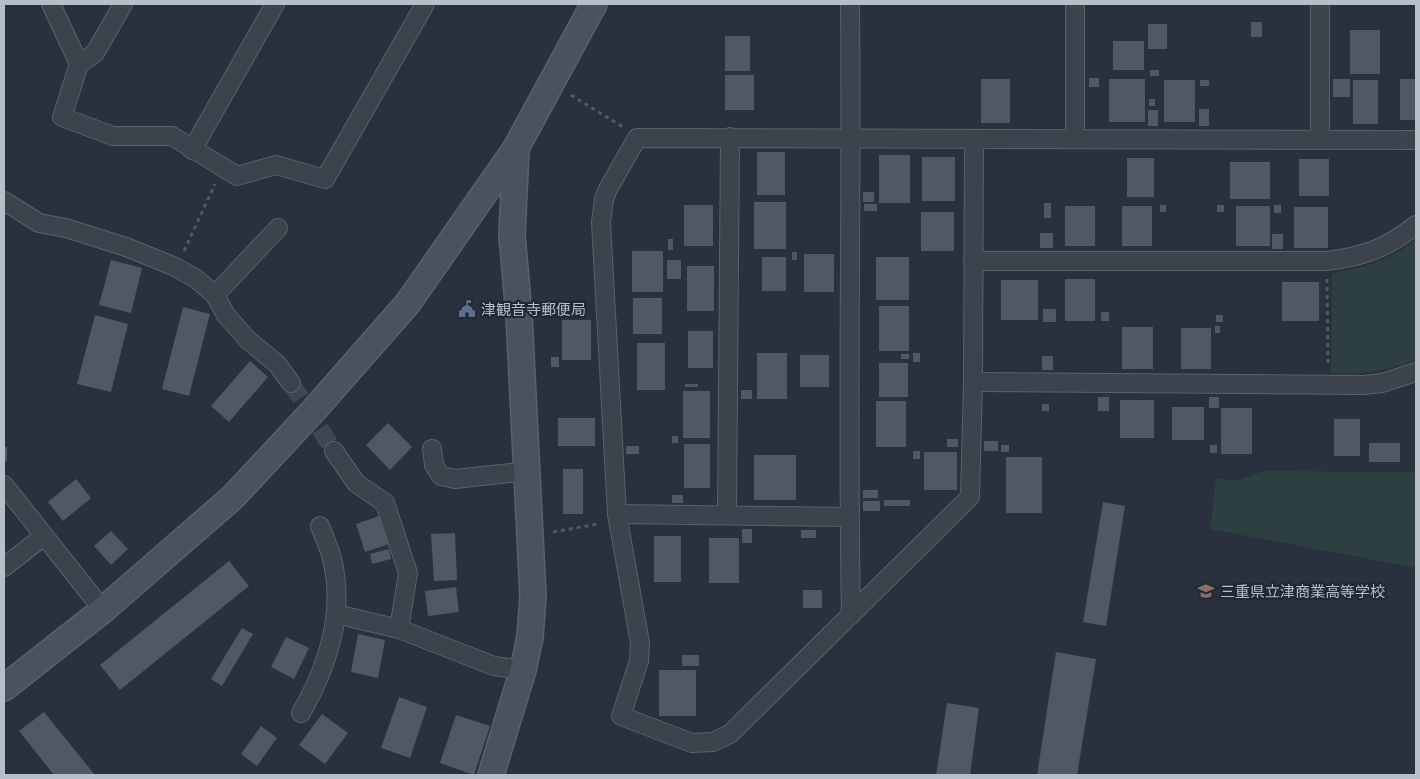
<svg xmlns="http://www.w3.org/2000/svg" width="1420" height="779" font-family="'Space Grotesk','Noto Sans JP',sans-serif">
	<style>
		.green { fill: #2d3f40 }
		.building { fill: #4f5865 }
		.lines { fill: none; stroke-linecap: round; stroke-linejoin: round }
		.street-tunnel { stroke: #3e4652; stroke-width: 18; stroke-dasharray: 18 9; stroke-linecap: butt }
		.street-casing { stroke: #5a616b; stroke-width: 20 }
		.secondary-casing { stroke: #5a616b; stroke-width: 28 }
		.path { stroke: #4c5c5f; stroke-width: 3; stroke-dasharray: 4 4; stroke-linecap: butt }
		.street { stroke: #3c434d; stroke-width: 18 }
		.secondary { stroke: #4a525f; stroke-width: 25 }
		.labels { text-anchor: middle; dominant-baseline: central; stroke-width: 4.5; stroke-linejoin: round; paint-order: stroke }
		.poi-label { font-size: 15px; fill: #b8bec8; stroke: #212832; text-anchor: start }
	</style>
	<rect width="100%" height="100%" fill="#28313d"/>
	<g class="green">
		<path d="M1416,239V360C1389,370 1360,376 1331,373L1332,273C1362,269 1392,259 1416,239Z"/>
		<polygon points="1263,471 1416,472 1416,568 1210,529 1216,479 1239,480"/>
	</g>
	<g class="building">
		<rect x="1251" y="22" width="11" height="15"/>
		<rect x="1148" y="24" width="19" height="25"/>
		<rect x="1350" y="30" width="30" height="44"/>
		<rect x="725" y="36" width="25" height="35"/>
		<rect x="1113" y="41" width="31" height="29"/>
		<rect x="1150" y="70" width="9" height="6"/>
		<rect x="725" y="75" width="29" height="35"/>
		<rect x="1089" y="78" width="10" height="9"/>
		<rect x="981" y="79" width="29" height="44"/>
		<rect x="1109" y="79" width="36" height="43"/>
		<rect x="1333" y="79" width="17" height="18"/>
		<rect x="1400" y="79" width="16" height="41"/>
		<rect x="1164" y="80" width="31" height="42"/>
		<rect x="1200" y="80" width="9" height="6"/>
		<rect x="1353" y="80" width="25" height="44"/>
		<rect x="1149" y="99" width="6" height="7"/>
		<rect x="1199" y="109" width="10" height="17"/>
		<rect x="1148" y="110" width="10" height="16"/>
		<rect x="757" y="152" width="28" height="43"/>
		<rect x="879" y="155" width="31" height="48"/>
		<rect x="922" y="157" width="33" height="44"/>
		<rect x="1127" y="158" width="27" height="39"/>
		<rect x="1299" y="159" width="30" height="37"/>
		<rect x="1230" y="162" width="40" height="37"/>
		<rect x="863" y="192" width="11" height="10"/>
		<rect x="754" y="202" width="32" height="47"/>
		<rect x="1044" y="203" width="7" height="15"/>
		<rect x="864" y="204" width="13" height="7"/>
		<rect x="684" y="205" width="29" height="41"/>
		<rect x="1160" y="205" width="6" height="7"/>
		<rect x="1217" y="205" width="7" height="7"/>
		<rect x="1274" y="205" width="7" height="8"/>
		<rect x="1065" y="206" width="30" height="40"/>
		<rect x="1122" y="206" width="30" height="40"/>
		<rect x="1236" y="206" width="34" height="40"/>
		<rect x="1294" y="207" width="34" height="41"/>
		<rect x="921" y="212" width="33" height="39"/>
		<rect x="1040" y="233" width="13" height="15"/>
		<rect x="1272" y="234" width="11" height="15"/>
		<rect x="668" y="239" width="5" height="11"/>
		<rect x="632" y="251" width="31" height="41"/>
		<rect x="792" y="252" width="5" height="8"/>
		<rect x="804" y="254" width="30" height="38"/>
		<rect x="762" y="257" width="24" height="34"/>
		<rect x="876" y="257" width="33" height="43"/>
		<polygon points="111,260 142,268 131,313 99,305"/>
		<rect x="667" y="260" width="14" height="19"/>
		<rect x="687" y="266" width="27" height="45"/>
		<rect x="1065" y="279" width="30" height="42"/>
		<rect x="1001" y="280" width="37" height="40"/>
		<rect x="1282" y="282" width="37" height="39"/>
		<rect x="633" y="298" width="29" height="36"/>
		<rect x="879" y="306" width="30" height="45"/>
		<polygon points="183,307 210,314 189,396 162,389"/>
		<rect x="1043" y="309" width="13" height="13"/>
		<rect x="1101" y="312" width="8" height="9"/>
		<polygon points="95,315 128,324 111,392 77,384"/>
		<rect x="1216" y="315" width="7" height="7"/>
		<rect x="562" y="320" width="29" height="40"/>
		<rect x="1215" y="326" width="5" height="7"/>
		<rect x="1122" y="327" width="31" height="42"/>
		<rect x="1181" y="328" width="30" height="41"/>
		<rect x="688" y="331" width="25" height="37"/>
		<rect x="637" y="343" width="28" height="47"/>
		<rect x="757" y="353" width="30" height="46"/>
		<rect x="913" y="353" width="7" height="9"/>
		<rect x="901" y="354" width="8" height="5"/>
		<rect x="800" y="355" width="29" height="32"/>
		<rect x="1042" y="356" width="11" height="14"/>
		<rect x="551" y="357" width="8" height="10"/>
		<polygon points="250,361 268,377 229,422 211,406"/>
		<rect x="879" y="363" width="29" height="34"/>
		<rect x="685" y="384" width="13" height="3"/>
		<rect x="741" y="390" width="11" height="9"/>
		<rect x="683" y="391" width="27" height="47"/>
		<rect x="1098" y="397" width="11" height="14"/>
		<rect x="1209" y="397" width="10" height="11"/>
		<rect x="1120" y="400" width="34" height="38"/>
		<rect x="876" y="401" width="30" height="46"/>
		<rect x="1042" y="404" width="7" height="7"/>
		<rect x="1172" y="407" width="32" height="33"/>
		<rect x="1221" y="408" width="31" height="46"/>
		<rect x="558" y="418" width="37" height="28"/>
		<rect x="1334" y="419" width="26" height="37"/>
		<polygon points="388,423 412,447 390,470 366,445"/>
		<rect x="672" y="436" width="6" height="7"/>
		<rect x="947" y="439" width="11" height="8"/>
		<rect x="984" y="441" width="14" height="10"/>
		<rect x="1369" y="443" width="31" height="19"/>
		<rect x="684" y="444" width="26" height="44"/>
		<rect x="1001" y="445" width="8" height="7"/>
		<rect x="1210" y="445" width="7" height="8"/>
		<rect x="626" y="446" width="13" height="8"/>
		<rect x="4" y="447" width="3" height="14"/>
		<rect x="913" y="451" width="7" height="8"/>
		<rect x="924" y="452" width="33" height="38"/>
		<rect x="754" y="455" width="42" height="45"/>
		<rect x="1006" y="457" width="36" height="56"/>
		<rect x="563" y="469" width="20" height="45"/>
		<polygon points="76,479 91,498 63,521 48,502"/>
		<rect x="863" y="490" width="15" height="8"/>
		<rect x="672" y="495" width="11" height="8"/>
		<rect x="884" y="500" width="26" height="6"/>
		<rect x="863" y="501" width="17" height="10"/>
		<polygon points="1103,502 1125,506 1106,626 1083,622"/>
		<polygon points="379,516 389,544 365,552 356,524"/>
		<rect x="742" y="529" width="10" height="14"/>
		<rect x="801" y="530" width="15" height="8"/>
		<polygon points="111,531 128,549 111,565 94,546"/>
		<polygon points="455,533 457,580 434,581 431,534"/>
		<rect x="654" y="536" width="27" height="46"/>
		<rect x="709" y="538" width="30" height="45"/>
		<polygon points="389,549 391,559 372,564 370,554"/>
		<polygon points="229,561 249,586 120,690 100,665"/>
		<polygon points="456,587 459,612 428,616 425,591"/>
		<rect x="803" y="590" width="19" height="18"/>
		<polygon points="242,628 253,634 222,686 211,679"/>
		<polygon points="358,634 385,640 378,678 351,672"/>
		<polygon points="286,637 309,648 294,679 271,667"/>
		<polygon points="1056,652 1096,659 1077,775 1037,775"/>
		<rect x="682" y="655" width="17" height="11"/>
		<rect x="659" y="670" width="37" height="46"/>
		<polygon points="399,697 427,707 410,758 381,748"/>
		<polygon points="947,703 979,708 970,775 936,775"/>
		<polygon points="44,712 95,775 54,775 19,731"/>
		<polygon points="322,714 348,733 325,764 299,745"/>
		<polygon points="456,715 490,726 474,775 440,763"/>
		<polygon points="261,726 277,738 257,766 241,754"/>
	</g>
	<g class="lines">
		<polyline class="street-tunnel" points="291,383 334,451"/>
		<g class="street-casing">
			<g id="street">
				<polyline points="51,4 79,64"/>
				<polyline points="123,4 95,53 79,64 62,117 113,136 172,136 237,176 276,165 325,179 425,4"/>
				<path d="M850,4C852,207 847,411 851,615"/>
				<polyline points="1075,4 1075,139"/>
				<polyline points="1320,4 1320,139"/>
				<polyline points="974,139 973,382 970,497 730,734 713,742 692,743 621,716 639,661 640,643 617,514 601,222 604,199 608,189 637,138 1416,140"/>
				<polyline points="192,150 275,4"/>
				<polyline points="4,201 39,223 66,228 126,247 173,266 195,278 215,295 226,315 248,340 277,364 291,383"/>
				<path d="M973,261H1327C1365,256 1385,249 1416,225"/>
				<polyline points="215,295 278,228"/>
				<polyline points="973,382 1363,385 1382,383 1416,372"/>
				<polyline points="432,449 434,465 441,476 455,479 528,471"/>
				<polyline points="334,451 356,483 385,503 408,573 399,629"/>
				<polyline points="4,485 103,610"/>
				<polyline points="617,514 849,517"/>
				<polyline points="727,514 730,137"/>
				<polyline points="4,567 44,536"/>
				<polyline points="336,614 399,629 494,666 523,670"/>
				<path d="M301,713C328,666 346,610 331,555C328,546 324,536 320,526"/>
			</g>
		</g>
		<g class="secondary-casing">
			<g id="secondary">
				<polyline points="4,688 103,610 233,497 314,410 408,303 516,148 594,4"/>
				<polyline points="491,775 523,670 530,637 533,596 519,315 512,235 516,148"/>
			</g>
		</g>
		<g class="path">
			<polyline points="571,95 623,127"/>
			<polyline points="184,251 215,184"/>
			<polyline points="1327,279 1328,366"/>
			<polyline points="553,532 598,524"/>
		</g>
		<use href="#street" class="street"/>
		<use href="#secondary" class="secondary"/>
	</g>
	<defs>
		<g id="civic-bare" transform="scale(1.35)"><path d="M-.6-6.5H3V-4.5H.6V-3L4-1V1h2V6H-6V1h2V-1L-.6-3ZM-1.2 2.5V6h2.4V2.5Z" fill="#5c6f8a" stroke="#212832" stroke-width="2.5" paint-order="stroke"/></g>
		<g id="school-bare" transform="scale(1.35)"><path d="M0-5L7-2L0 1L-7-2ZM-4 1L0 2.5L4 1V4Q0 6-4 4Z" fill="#8d6e63" stroke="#212832" stroke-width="2.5" paint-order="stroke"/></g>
	</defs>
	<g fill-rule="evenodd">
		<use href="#civic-bare" x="467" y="309"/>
		<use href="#school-bare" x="1206" y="591"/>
	</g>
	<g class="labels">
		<g class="poi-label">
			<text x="481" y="309">津観音寺郵便局</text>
			<text x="1220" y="591">三重県立津商業高等学校</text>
		</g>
	</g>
	<rect width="1420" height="779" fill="none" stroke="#b8bec8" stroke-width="10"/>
</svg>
